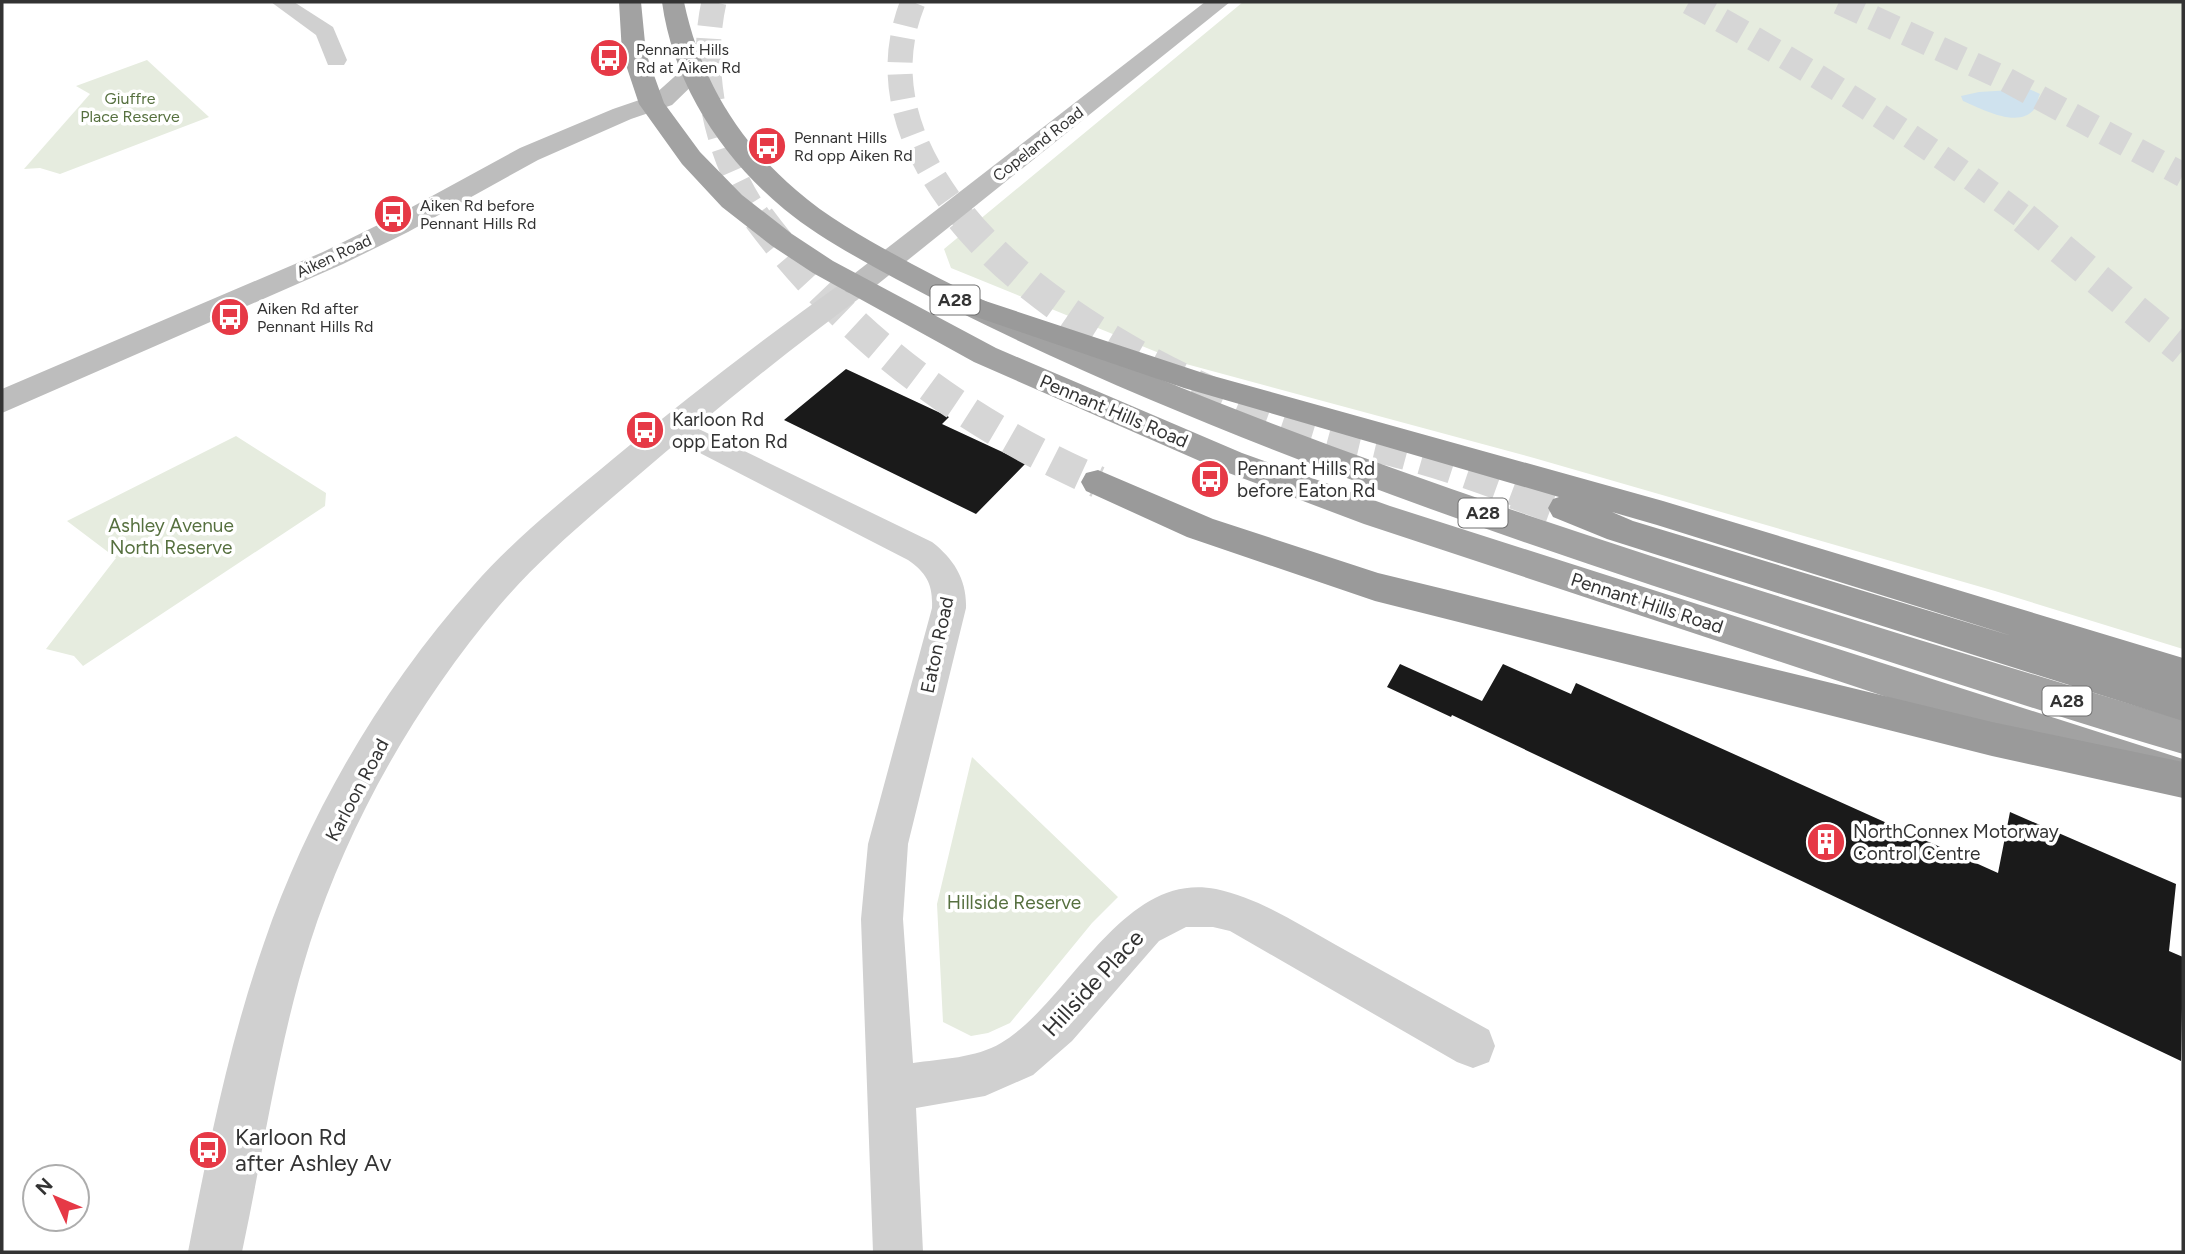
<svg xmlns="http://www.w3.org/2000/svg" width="2185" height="1254" font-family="Figtree,sans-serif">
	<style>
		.green { fill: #e6ecdf }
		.water { fill: #cfe2ee }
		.building { fill: #1a1a1a }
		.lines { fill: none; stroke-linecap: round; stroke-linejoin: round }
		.motorway-tunnel-far2 { stroke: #d6d6d6; stroke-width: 25; stroke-dasharray: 25 12; stroke-linecap: butt }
		.motorway-tunnel-far1 { stroke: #d6d6d6; stroke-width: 32; stroke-dasharray: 32 16; stroke-linecap: butt }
		.motorway-tunnel { stroke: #d6d6d6; stroke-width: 39; stroke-dasharray: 39 19; stroke-linecap: butt }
		.minor { fill: #d0d0d0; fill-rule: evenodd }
		.tertiary { fill: #d0d0d0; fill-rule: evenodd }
		.secondary { fill: #bdbdbd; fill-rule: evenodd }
		.trunk { fill: #a2a2a2; fill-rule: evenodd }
		.motorway { fill: #9a9a9a; fill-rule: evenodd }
		.labels { text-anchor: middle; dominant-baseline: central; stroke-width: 7; stroke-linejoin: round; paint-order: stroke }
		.far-poi-label { font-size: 16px; fill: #333; stroke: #fff; text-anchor: start }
		.far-park-label { font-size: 16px; fill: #56703f; stroke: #fff }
		.far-street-label { font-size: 16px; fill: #333; stroke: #fff }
		.shield { fill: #fff; stroke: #707070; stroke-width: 2 }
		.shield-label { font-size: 18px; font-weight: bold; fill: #333 }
		.street-label { font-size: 19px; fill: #333; stroke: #fff }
		.poi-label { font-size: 19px; fill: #333; stroke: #fff; text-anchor: start }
		.park-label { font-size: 19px; fill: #56703f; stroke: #fff }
		.near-street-label { font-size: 23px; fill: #333; stroke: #fff }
		.near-poi-label { font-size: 23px; fill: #333; stroke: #fff; text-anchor: start }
	</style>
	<rect width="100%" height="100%" fill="#fff"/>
	<g class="green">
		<polygon points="1243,2 2183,2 2183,649 1995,591 1534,458 1186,364 951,268 944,249"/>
		<polygon points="147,60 209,117 60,174 40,168 24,169 90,94 76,86"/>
		<polygon points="236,436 326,493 325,506 83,666 74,656 46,649 116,558 67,521"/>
		<polygon points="972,757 1118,897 1092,923 1010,1023 988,1033 971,1036 943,1022 937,904"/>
	</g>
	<path class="water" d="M2029,89L2040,94C2038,97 2038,101 2037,105C2023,132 1982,109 1963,101L1961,96L1979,92Z"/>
	<g class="building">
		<polygon points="846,369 949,417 942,424 1026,463 976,514 784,420"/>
		<polygon points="1400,664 1482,701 1503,664 1571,694 1576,683 1998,873 2010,812 2176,884 2169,951 2183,957 2181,1061 1452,715 1451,717 1387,687"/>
	</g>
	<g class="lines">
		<g class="motorway-tunnel-far2">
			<path d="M714,2C698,73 717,160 760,219"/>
			<path d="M913,2C881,82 912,155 964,219"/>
			<path d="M1689,2C1807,67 1919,137 2026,219"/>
			<polyline points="1839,2 2003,78 2183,175"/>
		</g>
		<g class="motorway-tunnel-far1">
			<path d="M759,218C847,336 963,423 1098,482"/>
			<path d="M962,218C1037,311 1188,392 1302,427C1337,439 1374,445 1410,455C1447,465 1484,478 1521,492"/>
			<polyline points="2024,218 2183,350"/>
		</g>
		<polyline class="motorway-tunnel" points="1516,490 1566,508"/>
		<g class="minor">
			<polygon points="271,2 294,2 333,27 347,60 344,65 328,65 316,35"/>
			<path d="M674,417L932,542C954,559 967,580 966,608L908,844L903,919L913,1063C941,1059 976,1058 1001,1043C1070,1002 1122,870 1216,889C1259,898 1298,924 1336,945C1387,973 1438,1002 1489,1030L1495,1046L1489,1062L1473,1068L1457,1062L1230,931L1213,927H1186L1159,941L1072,1041L1033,1075L985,1096L916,1108L923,1252H873L861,919L868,844L932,608C933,585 927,573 908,560L663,434L659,427L663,420Z"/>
		</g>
		<path class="tertiary" d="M857,277L868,280L872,286L868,292C787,351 710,414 634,479C587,519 539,559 499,606C417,703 349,821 310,943C278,1044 264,1149 242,1252H188C208,1149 229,1043 264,943C308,814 382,688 473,586C515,538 565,499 613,459C689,396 767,336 846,280Z"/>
		<g class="secondary">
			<polygon points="1205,2 1230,2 868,292 857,295 846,292 842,286 846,280"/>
			<polygon points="692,67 701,69 704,74 672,105 631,119 538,160 408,232 343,264 2,413 2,389 323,252 388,220 520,148 613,109 654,95 683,69"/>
		</g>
		<g class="trunk">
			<polygon points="619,2 641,2 646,53 664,103 700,152 742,195 792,234 833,261 996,348 1242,453 1390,506 2183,759 2183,795 1364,524 1218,469 974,362 813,273 772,246 722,207 682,164 639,104 622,53"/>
			<path d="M662,2H684C700,77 737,140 796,190C830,220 872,242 912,264C993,307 1077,345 1162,380C1495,516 1840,615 2183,720V754C2071,721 1959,684 1847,648C1612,574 1378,496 1151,400C1064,363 979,324 896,279C858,258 818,237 784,209C721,157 673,83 662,2Z"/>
		</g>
		<g class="motorway">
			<path d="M955,291L1206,374L1663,501L2183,658V721L1607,539L1553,517L1548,508L1553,499L1559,497L1184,388L944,306L940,300L944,294ZM1612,512L1657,525L2012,636L1633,521Z"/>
			<polygon points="1098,470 1213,519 1378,573 1992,722 2183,762 2183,798 1992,756 1375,601 1187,537 1086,491 1081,482 1086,473"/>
		</g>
	</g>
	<defs>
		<g id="bus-disc" transform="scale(2.0125)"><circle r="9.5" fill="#e63946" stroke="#fff"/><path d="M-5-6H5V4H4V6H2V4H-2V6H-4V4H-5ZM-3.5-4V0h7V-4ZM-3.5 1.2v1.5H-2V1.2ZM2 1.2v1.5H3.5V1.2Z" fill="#fff"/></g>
		<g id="building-disc" transform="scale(2.0125)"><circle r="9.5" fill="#e63946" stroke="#fff"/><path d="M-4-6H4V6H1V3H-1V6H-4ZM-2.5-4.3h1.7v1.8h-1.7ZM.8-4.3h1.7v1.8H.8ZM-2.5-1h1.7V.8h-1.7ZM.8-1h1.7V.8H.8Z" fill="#fff"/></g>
	</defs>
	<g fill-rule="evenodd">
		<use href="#bus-disc" x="609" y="58"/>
		<use href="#bus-disc" x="767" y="146"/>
		<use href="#bus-disc" x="393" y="214"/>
		<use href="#bus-disc" x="230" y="317"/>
		<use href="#bus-disc" x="645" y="430"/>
		<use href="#bus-disc" x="1210" y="479"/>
		<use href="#building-disc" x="1826" y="842"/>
		<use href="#bus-disc" x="208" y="1150"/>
	</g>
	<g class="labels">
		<g class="far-poi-label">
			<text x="636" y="49">Pennant Hills<tspan x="636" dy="18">Rd at Aiken Rd</tspan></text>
			<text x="794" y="137">Pennant Hills<tspan x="794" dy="18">Rd opp Aiken Rd</tspan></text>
			<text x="420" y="205">Aiken Rd before<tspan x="420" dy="18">Pennant Hills Rd</tspan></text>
			<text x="257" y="308">Aiken Rd after<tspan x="257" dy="18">Pennant Hills Rd</tspan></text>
		</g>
		<g class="far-park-label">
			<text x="130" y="98">Giuffre<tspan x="130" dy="18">Place Reserve</tspan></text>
		</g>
		<g class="far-street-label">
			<text transform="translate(1038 144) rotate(-38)">Copeland Road</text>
			<text transform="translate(334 256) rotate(-25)">Aiken Road</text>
		</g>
		<g class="shield">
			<rect x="930.5" y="285.5" width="49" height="29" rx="5"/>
			<rect x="1458.5" y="498.5" width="49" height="29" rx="5"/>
			<rect x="2042.5" y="686.5" width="49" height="29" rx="5"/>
		</g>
		<g class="shield-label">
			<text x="955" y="300">A28</text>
			<text x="1483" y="513">A28</text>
			<text x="2067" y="701">A28</text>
		</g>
		<g class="street-label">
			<text transform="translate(1114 411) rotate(23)">Pennant Hills Road</text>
			<text transform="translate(1647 603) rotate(18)">Pennant Hills Road</text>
			<text transform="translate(937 645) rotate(-78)">Eaton Road</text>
			<text transform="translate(357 790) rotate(-62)">Karloon Road</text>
		</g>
		<g class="poi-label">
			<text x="672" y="419">Karloon Rd<tspan x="672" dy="22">opp Eaton Rd</tspan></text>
			<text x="1237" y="468">Pennant Hills Rd<tspan x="1237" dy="22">before Eaton Rd</tspan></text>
			<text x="1853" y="831">NorthConnex Motorway<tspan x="1853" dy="22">Control Centre</tspan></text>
		</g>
		<g class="park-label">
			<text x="171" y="525">Ashley Avenue<tspan x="171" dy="22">North Reserve</tspan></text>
			<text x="1014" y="902">Hillside Reserve</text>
		</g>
		<g class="near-street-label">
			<text transform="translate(1093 983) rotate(-47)">Hillside Place</text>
		</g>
		<g class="near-poi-label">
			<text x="235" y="1137">Karloon Rd<tspan x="235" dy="26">after Ashley Av</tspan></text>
		</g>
	</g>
	<rect width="2185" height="1254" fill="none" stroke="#333333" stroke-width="7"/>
	<g transform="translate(56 1198) rotate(314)"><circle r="33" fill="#ffffff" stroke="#adadad" stroke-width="2"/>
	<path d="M0-5L12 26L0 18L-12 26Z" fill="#e63946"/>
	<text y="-10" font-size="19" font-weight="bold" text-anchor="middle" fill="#333333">N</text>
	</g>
</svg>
